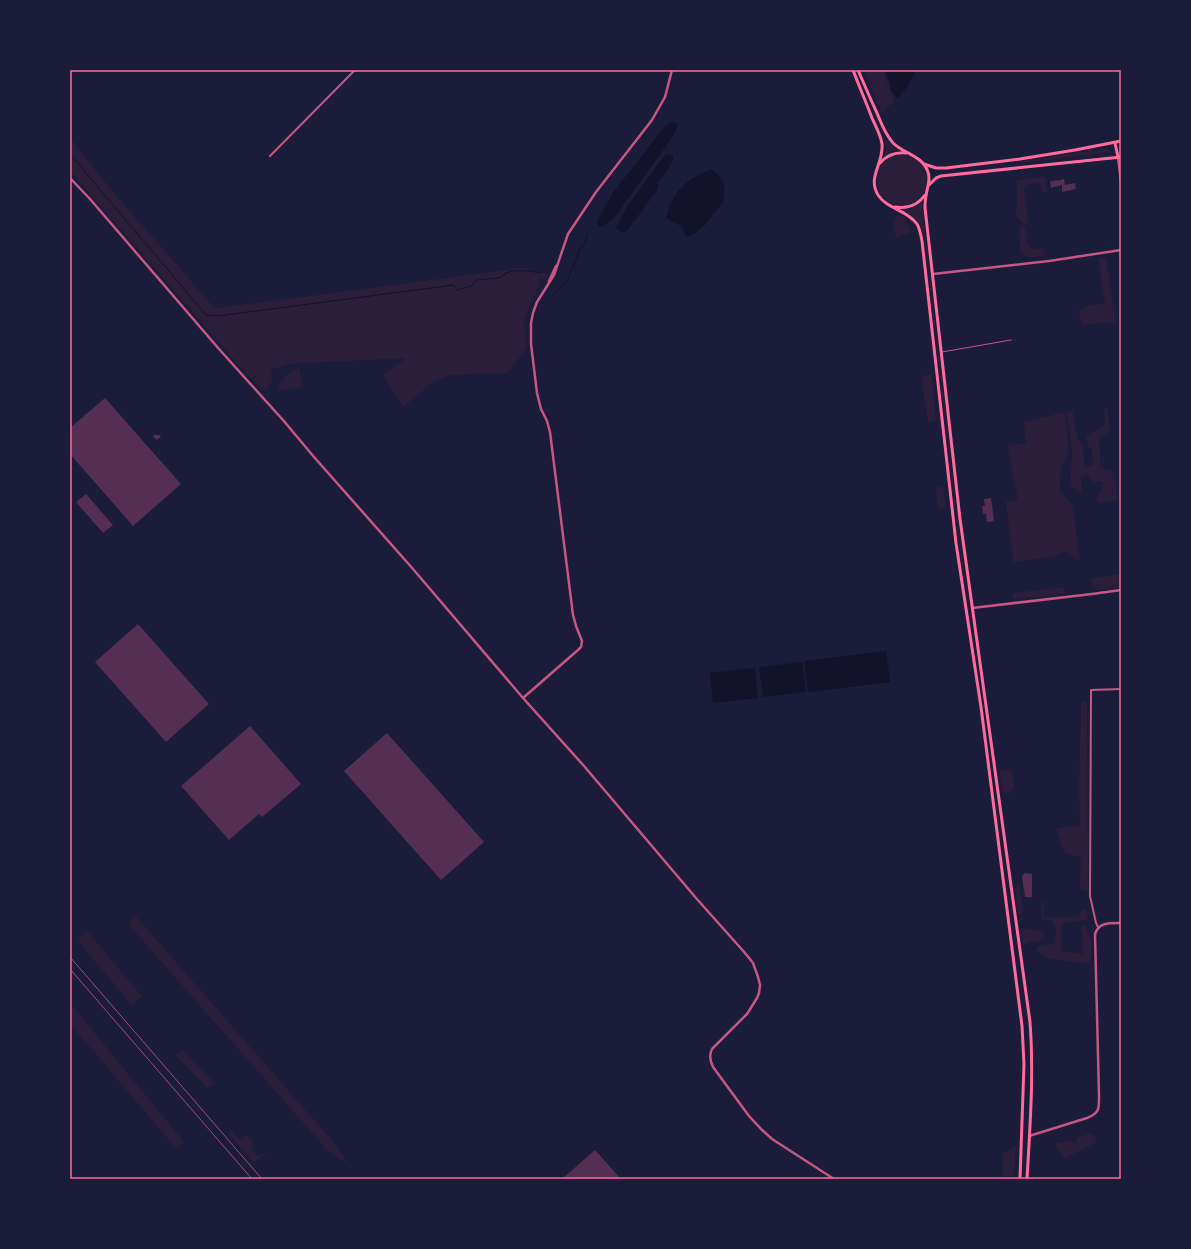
<svg xmlns="http://www.w3.org/2000/svg" width="1191" height="1249" font-family="Lato,sans-serif">
	<style>
		.green { fill: #2a1e3b }
		.water { fill: #12122b }
		.lines { fill: none; stroke-linecap: round; stroke-linejoin: round }
		.stream { stroke: #12122b; stroke-width: 1 }
		.building { fill: #542f53 }
		.service { stroke: #c65784; stroke-width: 1 }
		.minor { stroke: #c65784; stroke-width: 2 }
		.tertiary { stroke: #c65784; stroke-width: 2.5 }
		.primary { stroke: #ff6b9d; stroke-width: 3 }
		.rail { stroke: #a44b75; stroke-width: 1 }
		.neatline { fill: none; stroke: #ff6b9d; stroke-width: 1.5 }
	</style>
	<rect width="100%" height="100%" fill="#1b1b3a"/>
	<g class="green">
		<polygon points="864,70 883,70 894,101 882,113"/>
		<polygon points="70,138 105,182 210,303 217,308 521,268 549,274 544,280 539,278 540,284 524,318 527,348 507,373 450,375 432,383 407,404 403,407 383,375 406,358 287,364 270,370 273,380 264,391 253,379 259,375 250,378 70,171"/>
		<polygon points="887,140 892,146 899,151 892,152 884,157 886,149 884,141"/>
		<polygon points="1107,148 1110,150 1110,152 1023,163 1023,161"/>
		<circle cx="902" cy="180" r="25"/>
		<polygon points="1045,177 1047,192 1043,192 1040,183 1030,184 1024,190 1029,223 1024,224 1016,216 1015,212 1017,211 1017,180"/>
		<path d="M922,202L926,240H925C921,226 917,217 904,210L911,209Z"/>
		<path d="M897,214L903,216L911,230L908,234L902,235L898,238L896,237C893,228 892,223 897,214Z"/>
		<polygon points="1019,227 1025,227 1028,245 1034,250 1045,248 1044,256 1029,258 1020,251"/>
		<polygon points="925,242 926,242 962,558 967,589 966,589 961,558"/>
		<polygon points="1106,258 1116,322 1083,325 1078,310 1084,309 1087,306 1105,303 1098,259"/>
		<polygon points="299,368 303,387 279,391 278,386 287,374"/>
		<polygon points="932,374 936,420 928,422 921,376"/>
		<polygon points="1104,409 1108,409 1110,432 1099,438 1101,468 1113,471 1118,500 1098,503 1097,495 1103,491 1102,481 1093,482 1088,475 1081,476 1082,494 1070,486 1072,452 1067,412 1073,412 1077,438 1083,445 1085,468 1094,465 1091,448 1088,447 1086,437 1105,425"/>
		<polygon points="1065,412 1069,451 1061,469 1060,491 1073,506 1080,562 1067,551 1052,557 1013,562 1006,501 1018,500 1007,445 1026,443 1024,422"/>
		<polygon points="943,485 946,508 938,508 936,488"/>
		<polygon points="1121,574 1121,588 1098,590 1092,586 1091,578"/>
		<polygon points="1064,587 1065,594 1013,599 1012,593"/>
		<polygon points="1087,700 1088,892 1080,889 1081,857 1065,854 1056,829 1080,825 1079,792 1081,702"/>
		<polygon points="1007,769 1012,771 1014,788 1010,793 1003,793 999,771"/>
		<polygon points="1019,882 1023,912 1022,915 1018,913 1015,890"/>
		<polygon points="1041,902 1044,902 1044,917 1078,917 1082,909 1087,910 1088,920 1062,923 1061,951 1083,954 1081,926 1086,925 1088,935 1092,938 1091,964 1065,961 1048,958 1036,950 1037,947 1055,943 1056,930 1052,920 1044,920 1042,919"/>
		<polygon points="134,914 337,1146 348,1164 328,1151 129,925"/>
		<polygon points="1022,928 1042,931 1044,934 1045,937 1040,941 1030,942 1023,946 1020,930"/>
		<polygon points="86,930 142,996 132,1005 78,941"/>
		<polygon points="70,1003 184,1142 177,1149 70,1024"/>
		<polygon points="183,1050 214,1083 208,1089 175,1055"/>
		<polygon points="231,1130 240,1140 247,1135 254,1144 251,1147 258,1157 265,1152 266,1153 254,1163 228,1133"/>
		<polygon points="1091,1133 1095,1136 1097,1142 1064,1159 1055,1144 1070,1140 1074,1143 1077,1142 1078,1137"/>
		<polygon points="1016,1146 1014,1176 1003,1178 1003,1154"/>
	</g>
	<g class="water">
		<polygon points="885,70 916,70 907,87 899,97 896,97 890,89 891,85"/>
		<polygon points="674,121 678,124 676,130 669,142 615,217 602,227 599,226 597,223 600,216 612,194 666,125"/>
		<path d="M666,153L673,156V160L665,174L658,183L657,190L627,231C621,233 619,232 616,228L626,208Z"/>
		<path d="M711,169L720,177L725,187L723,202L705,225L691,236H686L681,226L666,218C674,190 684,181 711,169Z"/>
		<polygon points="886,651 890,682 808,692 804,661"/>
		<polygon points="802,662 806,692 763,697 759,667"/>
		<polygon points="755,668 758,698 713,703 710,673"/>
	</g>
	<g class="lines">
		<g class="stream">
			<path d="M70,154L206,315L218,316L454,285L457,290L472,286L476,280L500,278C509,267 528,271 541,273"/>
			<polyline points="554,293 561,288 567,281 577,258 579,250 584,244 588,234"/>
		</g>
	</g>
	<g class="building">
		<polygon points="1062,179 1064,179 1065,185 1075,183 1076,189 1062,192 1062,185 1051,188 1050,181 1062,180"/>
		<polygon points="105,398 181,484 133,526 70,454 70,428"/>
		<polygon points="154,435 159,435 161,437 157,440 153,436"/>
		<polygon points="86,494 113,525 103,533 76,502"/>
		<polygon points="991,498 994,521 987,522 986,513 983,514 982,506 985,506 984,499"/>
		<polygon points="138,624 209,704 166,742 95,662"/>
		<polygon points="250,726 301,784 262,817 259,814 229,840 181,786"/>
		<polygon points="387,733 484,842 441,880 344,771"/>
		<polygon points="1025,873 1032,874 1032,897 1025,897 1022,876"/>
		<polygon points="595,1150 621,1179 562,1179"/>
	</g>
	<g class="lines">
		<polyline class="service" points="942,352 1011,340"/>
		<g class="minor">
			<polyline points="270,156 355,70"/>
			<polyline points="1098,927 1096,923 1090,896 1091,690 1121,689"/>
		</g>
		<g class="tertiary">
			<polyline points="1118,157 1121,181"/>
			<path d="M70,178L90,199L219,349L283,420L314,457L413,569L523,698L584,766L696,898L745,953L753,963L758,977L760,985L759,993L757,998L747,1014L712,1049C709,1055 710,1061 713,1067L749,1116L761,1129L772,1139L834,1179"/>
			<polyline points="933,274 1049,261 1121,250"/>
			<polyline points="549,281 556,266"/>
			<polyline points="972,608 1092,594 1121,590"/>
			<polyline points="523,698 578,650 581,647 582,641 576,626 573,615 550,432 547,421 541,409 537,393 531,344 531,323 533,313 537,302 554,275 568,234 596,192 652,120 665,97 672,70"/>
			<path d="M1029,1136L1087,1118C1100,1113 1099,1108 1099,1095L1095,934C1099,922 1110,923 1121,923"/>
		</g>
		<g class="primary">
			<path d="M853,70C859,86 866,102 872,118C876,127 881,136 882,144C884,163 867,177 878,195C887,209 907,210 917,224C920,229 921,236 922,241L956,543L981,707L1022,1026L1024,1064L1020,1179"/>
			<path d="M858,70C864,84 870,98 877,113C881,123 885,134 893,143C904,154 922,155 928,172C931,181 927,187 926,196C925,200 925,204 925,208L960,519L1030,1022C1034,1074 1030,1127 1027,1179"/>
			<polyline points="1115,143 1118,157"/>
			<path d="M880,163C887,155 895,152 906,153"/>
			<polyline points="924,164 936,168 946,168 1020,159 1075,150 1121,141"/>
			<polyline points="929,185 936,178 941,176 1121,157"/>
			<path d="M895,207C908,209 918,205 925,195"/>
		</g>
		<g class="rail">
			<polyline points="70,957 262,1179"/>
			<polyline points="70,969 252,1179"/>
		</g>
	</g>
	<rect width="1191" height="1249" fill="none" stroke="#1b1b3a" stroke-width="142"/>
	<rect x="71" y="71" width="1049" height="1107" class="neatline"/>
</svg>
